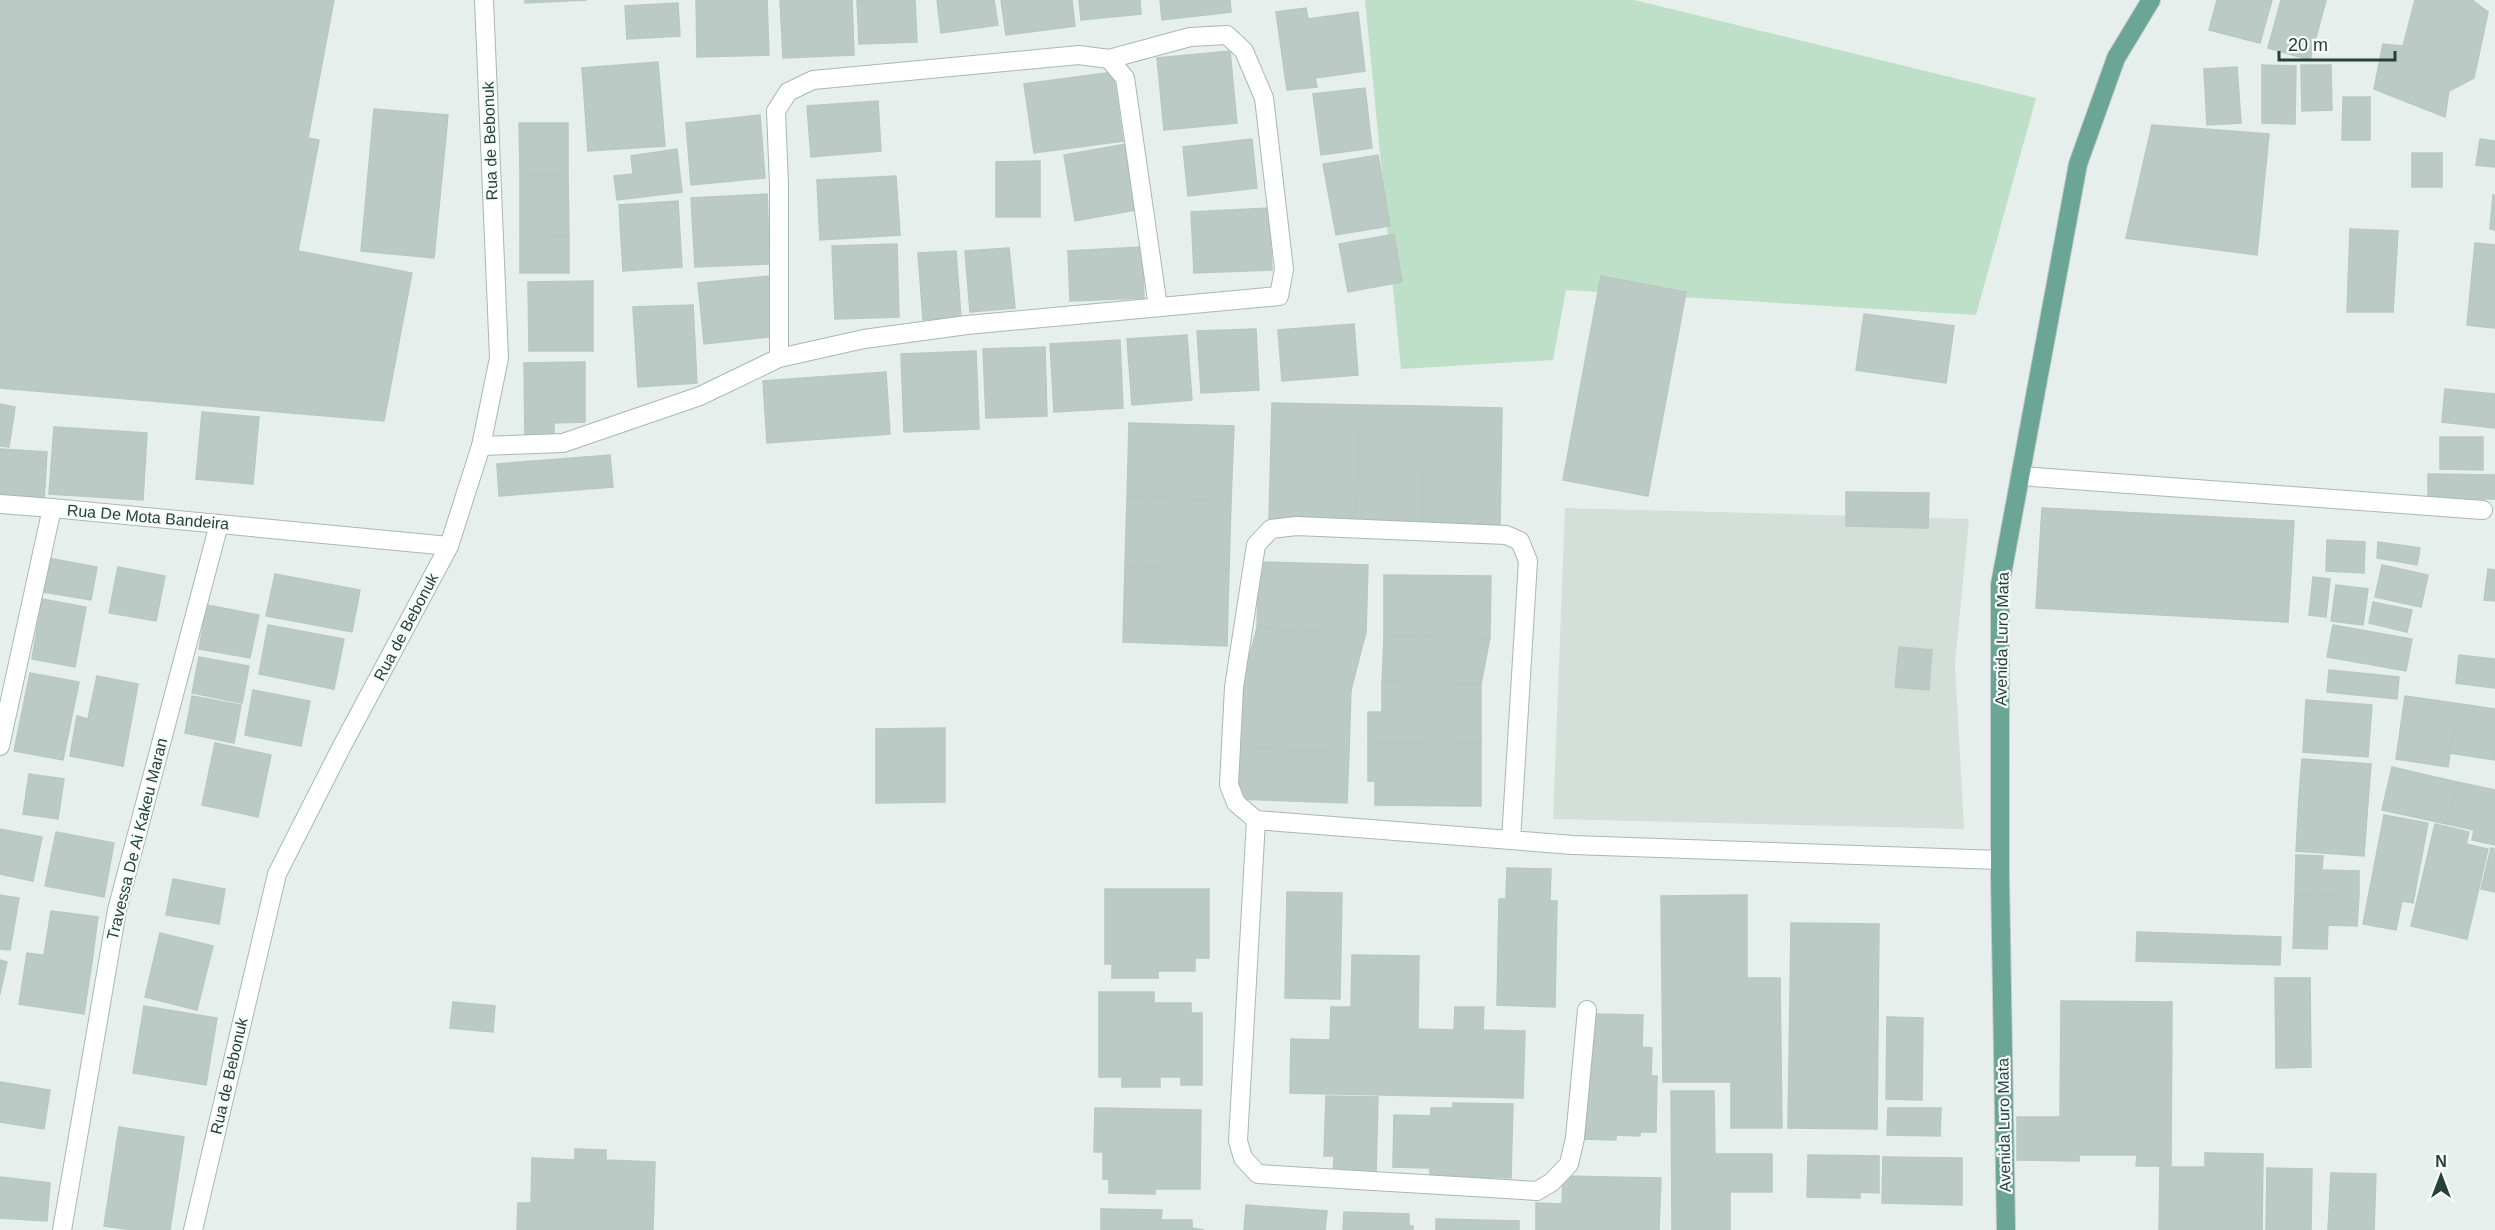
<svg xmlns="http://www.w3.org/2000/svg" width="2495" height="1230" font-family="Arial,sans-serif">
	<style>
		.built { fill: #d4dfda }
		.green { fill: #bfe0c8 }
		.building { fill: #bbcac4; stroke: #b8c9c2; stroke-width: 1.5 }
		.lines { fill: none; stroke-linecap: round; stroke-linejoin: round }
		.minor-casing { stroke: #a8b8b2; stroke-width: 20 }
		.major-casing { stroke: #c2cac8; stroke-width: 20 }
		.minor { stroke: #fff; stroke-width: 18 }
		.major { stroke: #6aa596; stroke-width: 18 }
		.labels { text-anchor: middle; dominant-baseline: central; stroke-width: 4.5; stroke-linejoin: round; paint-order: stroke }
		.street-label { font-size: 16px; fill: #24423a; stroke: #f7fbf9 }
	</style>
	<rect width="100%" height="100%" fill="#e6efeb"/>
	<polygon class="built" points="1565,508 1969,519 1955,664 1964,829 1553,819"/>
	<polygon class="green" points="1365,0 1634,0 2036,98 1976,315 1566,290 1553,360 1401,369"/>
	<g class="building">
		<polygon points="0,0 334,0 308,138 319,140 298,251 412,273 384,421 0,388"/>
		<polygon points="525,0 587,0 525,3"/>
		<polygon points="696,0 767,0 769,55 697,57"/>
		<polygon points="780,0 852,0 854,55 783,58"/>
		<polygon points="857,0 915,0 917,42 859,44"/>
		<polygon points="937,0 994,0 998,25 941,33"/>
		<polygon points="1001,0 1072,0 1075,26 1006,35"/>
		<polygon points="1079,0 1140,0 1141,14 1081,20"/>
		<polygon points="1160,0 1230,0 1231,12 1162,20"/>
		<polygon points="2217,0 2272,0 2260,43 2209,30"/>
		<polygon points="2281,0 2326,0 2310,60 2268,48"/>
		<polygon points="2415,0 2472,0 2488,12 2474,78 2449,91 2445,117 2374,89 2383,44 2403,46"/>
		<polygon points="678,3 680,36 627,39 625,6"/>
		<polygon points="1306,8 1308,19 1358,12 1365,71 1315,78 1317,87 1287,90 1276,12"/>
		<polygon points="1230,51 1237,123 1164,130 1157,58"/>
		<polygon points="658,62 665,146 588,151 582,68"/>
		<polygon points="2262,65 2296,66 2295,124 2262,123"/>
		<polygon points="2301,65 2331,65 2332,110 2302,111"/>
		<polygon points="2237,67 2241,123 2207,125 2204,69"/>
		<polygon points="1113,72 1123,141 1034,153 1024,84"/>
		<polygon points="1365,88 1372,148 1321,155 1313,94"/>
		<polygon points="2343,97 2370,97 2370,140 2342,140"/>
		<polygon points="878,101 881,151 811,157 807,106"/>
		<polygon points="374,109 448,115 434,258 361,251"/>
		<polygon points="760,115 765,178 691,185 686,123"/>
		<polygon points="519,123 568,123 568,173 520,173"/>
		<polygon points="2152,125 2269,134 2257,255 2126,238"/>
		<polygon points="1252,139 1257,188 1188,196 1183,147"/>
		<polygon points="2480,139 2495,141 2495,167 2476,165"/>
		<polygon points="1131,143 1142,209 1075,221 1064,155"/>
		<polygon points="677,149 682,192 617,200 614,176 633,174 631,156"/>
		<rect x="2412" y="153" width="30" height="34"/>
		<polygon points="1378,155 1390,226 1336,235 1323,164"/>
		<polygon points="1040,161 1040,217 996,217 996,162"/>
		<polygon points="520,173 568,173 569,236 520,237"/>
		<polygon points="896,176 900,235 820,240 817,180"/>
		<polygon points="767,194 770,264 695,267 691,198"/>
		<polygon points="2493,195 2495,195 2495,230 2490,229"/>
		<polygon points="678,201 682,267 623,271 619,205"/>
		<polygon points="1269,208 1272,270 1194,273 1191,212"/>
		<polygon points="2350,229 2398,231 2393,312 2347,312"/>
		<polygon points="1394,234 1402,282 1348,292 1339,244"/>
		<polygon points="569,236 569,273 520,273 520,237"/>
		<polygon points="2475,243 2495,245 2495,328 2467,325"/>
		<polygon points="897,244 899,317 835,319 832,246"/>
		<polygon points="1142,247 1144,298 1070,301 1068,251"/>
		<polygon points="1009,248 1015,308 970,312 965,251"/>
		<polygon points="956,251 961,317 923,320 918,253"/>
		<polygon points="770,276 777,336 704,344 698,283"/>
		<polygon points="1601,276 1686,292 1648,496 1563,480"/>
		<polygon points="593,281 593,351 529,351 528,282"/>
		<polygon points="693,305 697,383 638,387 633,307"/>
		<polygon points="1864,314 1954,326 1946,383 1856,370"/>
		<polygon points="1354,324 1358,375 1282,381 1278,330"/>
		<polygon points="1256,329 1259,390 1201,393 1197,331"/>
		<polygon points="1187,335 1192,400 1132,405 1127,339"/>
		<polygon points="1120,340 1123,408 1054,412 1050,344"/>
		<polygon points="1045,347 1047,416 986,418 983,349"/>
		<polygon points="976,351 979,429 904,432 901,354"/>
		<polygon points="585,362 585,422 554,423 554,440 525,441 524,363"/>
		<polygon points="886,372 890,434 767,443 763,381"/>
		<polygon points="2445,389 2495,394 2495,428 2442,422"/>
		<polygon points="1272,403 1359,405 1356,522 1269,520"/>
		<polygon points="0,404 15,407 9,447 0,446"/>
		<polygon points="1359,405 1424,406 1421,523 1356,522"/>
		<polygon points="1424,406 1502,408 1500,525 1421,523"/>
		<polygon points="202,412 259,417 253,484 196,479"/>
		<polygon points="1129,423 1234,426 1231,501 1127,498"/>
		<polygon points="54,427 147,433 143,500 49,494"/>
		<polygon points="2440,437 2483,437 2483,470 2440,469"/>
		<polygon points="0,449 47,452 44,501 0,499"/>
		<polygon points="610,455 613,487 499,496 497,464"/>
		<polygon points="2428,474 2495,475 2494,499 2428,499"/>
		<polygon points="1846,492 1929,493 1928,528 1846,526"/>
		<polygon points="1127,498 1231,501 1229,569 1125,565"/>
		<polygon points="2042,508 2294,521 2288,622 2036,608"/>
		<polygon points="2327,540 2365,542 2364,573 2326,571"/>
		<polygon points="2378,542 2420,548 2417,565 2377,558"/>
		<polygon points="48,558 97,567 91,600 42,592"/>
		<polygon points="1259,562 1368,565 1366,632 1257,628"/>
		<polygon points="1125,565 1229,569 1227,646 1123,642"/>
		<polygon points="2382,565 2428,575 2421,607 2375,597"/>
		<polygon points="118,567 165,576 156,621 109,613"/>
		<polygon points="2488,569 2495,570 2495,601 2484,600"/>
		<polygon points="275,574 360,590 352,632 266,616"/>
		<polygon points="1384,575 1491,576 1490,637 1384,636"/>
		<polygon points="2313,577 2330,579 2326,617 2309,615"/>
		<polygon points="2336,585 2368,589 2363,625 2331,621"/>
		<polygon points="42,599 86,607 75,667 32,659"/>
		<polygon points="2373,602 2412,610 2407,632 2369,623"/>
		<polygon points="207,605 259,615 250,658 199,649"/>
		<polygon points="268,625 344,639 334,689 259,674"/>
		<polygon points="2333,625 2412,639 2406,671 2327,657"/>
		<polygon points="1257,628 1366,632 1351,690 1241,687"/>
		<polygon points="1384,636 1490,637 1481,684 1382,683"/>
		<polygon points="1899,647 1932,650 1929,690 1895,687"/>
		<polygon points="2459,655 2495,659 2495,688 2456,683"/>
		<polygon points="199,657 249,666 242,703 192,693"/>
		<polygon points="2329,670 2399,677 2397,699 2327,692"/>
		<polygon points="30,673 79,682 63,760 14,751"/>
		<polygon points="97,676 138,684 123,766 70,756 77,716 88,719"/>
		<polygon points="1382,683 1481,684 1481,742 1368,741 1368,712 1382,712"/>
		<polygon points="1241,687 1351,690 1349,751 1239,747"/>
		<polygon points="253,690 310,701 301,746 245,735"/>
		<polygon points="192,696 241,705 234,743 185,733"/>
		<polygon points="2405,696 2474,706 2472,721 2455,719 2448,767 2396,759"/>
		<polygon points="2306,700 2372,705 2368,757 2303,752"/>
		<polygon points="2474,706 2495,709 2495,760 2450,753 2455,719 2472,721"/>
		<polygon points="945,728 945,802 876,803 876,729"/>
		<polygon points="1368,741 1481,742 1481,806 1375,805 1375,781 1368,781"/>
		<polygon points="215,743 271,755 258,817 202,805"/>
		<polygon points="1239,747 1349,751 1347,803 1238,799"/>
		<polygon points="2302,759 2371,764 2368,802 2299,798"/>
		<polygon points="2392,767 2457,782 2447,824 2382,810"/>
		<polygon points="29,774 64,779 58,819 23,814"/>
		<polygon points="2457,782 2495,790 2495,845 2472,840 2474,830 2447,824"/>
		<polygon points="2299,798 2368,802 2364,856 2296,851"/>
		<polygon points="2384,815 2428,823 2413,903 2402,901 2396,930 2363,924"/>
		<polygon points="2435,824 2469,832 2466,844 2488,849 2467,939 2411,926"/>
		<polygon points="0,829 42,837 33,881 0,874"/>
		<polygon points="56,832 114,843 104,897 45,886"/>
		<polygon points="2491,848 2495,849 2495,892 2481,889"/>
		<polygon points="2296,855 2323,856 2322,870 2359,871 2359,895 2295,893"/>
		<polygon points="1507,868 1551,869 1550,901 1557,901 1555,1007 1497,1005 1499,899 1506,899"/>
		<polygon points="173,879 225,889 219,924 166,915"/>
		<polygon points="1105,889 1209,889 1209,958 1195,958 1195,971 1158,971 1158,978 1112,978 1112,964 1105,964"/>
		<polygon points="1287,892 1342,893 1340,999 1285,998"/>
		<polygon points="2295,893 2359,895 2357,926 2328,925 2327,949 2293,948"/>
		<polygon points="0,895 19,898 10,950 0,949"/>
		<polygon points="1747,895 1747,978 1780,978 1782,1128 1731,1128 1731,1082 1663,1082 1661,896"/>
		<polygon points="51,911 98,917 92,962 44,955"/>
		<polygon points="1791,923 1879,924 1877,1129 1788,1128"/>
		<polygon points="2137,932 2281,937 2280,965 2136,961"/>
		<polygon points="160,933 213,946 197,1010 145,997"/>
		<polygon points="27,953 92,962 84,1014 19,1004"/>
		<polygon points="1352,955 1419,956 1418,1029 1454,1030 1455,1007 1484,1007 1483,1030 1525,1031 1523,1098 1290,1093 1291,1039 1330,1040 1331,1007 1351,1007"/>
		<polygon points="0,960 7,962 0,994"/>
		<polygon points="2275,978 2310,978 2311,1067 2276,1068"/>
		<polygon points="1099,992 1154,992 1154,1003 1191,1003 1191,1013 1202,1013 1202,1085 1181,1085 1181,1077 1160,1077 1160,1087 1122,1087 1122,1077 1099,1077"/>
		<polygon points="2061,1001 2172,1002 2171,1166 2136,1166 2137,1155 2079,1155 2079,1161 2017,1160 2017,1117 2060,1117"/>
		<polygon points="453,1002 495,1006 493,1032 450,1028"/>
		<polygon points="144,1006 217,1018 206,1085 133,1073"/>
		<polygon points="1590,1014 1643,1015 1642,1047 1652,1048 1651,1076 1657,1076 1656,1132 1640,1132 1640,1136 1616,1135 1616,1140 1581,1139"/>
		<polygon points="1887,1017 1923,1018 1922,1100 1886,1099"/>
		<polygon points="0,1082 50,1090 44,1129 0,1122"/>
		<polygon points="1671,1091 1714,1091 1715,1154 1772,1154 1772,1192 1730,1192 1730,1230 1672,1230"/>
		<polygon points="1326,1096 1378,1097 1376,1178 1333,1176 1334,1156 1324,1156"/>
		<polygon points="1453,1103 1513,1104 1511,1178 1430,1176 1430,1168 1393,1167 1394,1115 1431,1116 1431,1108 1453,1108"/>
		<polygon points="1095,1108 1201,1110 1200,1189 1155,1189 1155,1194 1109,1193 1109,1179 1103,1179 1103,1152 1094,1152"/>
		<polygon points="1888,1108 1941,1108 1940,1136 1887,1135"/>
		<polygon points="119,1127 184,1137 170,1230 133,1230 104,1226"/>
		<polygon points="575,1149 606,1150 606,1160 655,1162 653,1230 517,1230 518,1203 531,1203 532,1158 575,1160"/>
		<polygon points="2205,1153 2263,1154 2262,1230 2159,1230 2160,1167 2205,1167"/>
		<polygon points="1808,1155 1879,1156 1879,1193 1860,1192 1860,1198 1807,1197"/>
		<polygon points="1883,1157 1962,1158 1962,1205 1882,1203"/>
		<polygon points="2267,1168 2312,1169 2311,1230 2266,1230"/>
		<polygon points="2331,1173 2376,1174 2374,1230 2328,1230"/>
		<polygon points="1563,1176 1661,1178 1659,1230 1536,1230 1536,1203 1562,1204"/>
		<polygon points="0,1177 50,1183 47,1221 0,1218"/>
		<polygon points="1246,1205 1327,1211 1325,1230 1244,1230"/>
		<polygon points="1101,1209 1162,1210 1161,1220 1192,1220 1192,1228 1204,1230 1101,1230"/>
		<polygon points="1344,1212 1409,1214 1409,1226 1413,1226 1413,1230 1343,1230"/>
		<polygon points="1436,1219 1519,1221 1519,1230 1436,1230"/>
	</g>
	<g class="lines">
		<g class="minor-casing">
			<g id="minor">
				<polyline points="779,358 779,185 776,111 788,92 813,80 1079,55 1109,59 1125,78 1158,307"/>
				<polyline points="481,446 563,443 700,396 779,358 864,339 967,325 1279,296 1284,269 1264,98 1244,51 1227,35 1190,37 1109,59"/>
				<polyline points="2020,476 2483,510"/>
				<polyline points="0,504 52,508"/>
				<polyline points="0,746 52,508 449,546"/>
				<polyline points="1256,820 1238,1141 1243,1158 1258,1174 1537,1191 1552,1182 1569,1164 1575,1138 1587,1010"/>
				<polyline points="1511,840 1528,561 1520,541 1506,535 1296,526 1271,529 1256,545 1234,687 1229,785 1236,803 1256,820 1573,845 2000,860"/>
				<polyline points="62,1230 117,910 219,524"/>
				<polyline points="193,1230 277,874 342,746 449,546 481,446 499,358 484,0"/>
			</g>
		</g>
		<g class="major-casing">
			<polyline id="major" points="2006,1230 2000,876 2000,585 2078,164 2116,58 2151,0"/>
		</g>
		<use href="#minor" class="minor"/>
		<use href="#major" class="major"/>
	</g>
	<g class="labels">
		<g class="street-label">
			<text transform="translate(490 141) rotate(-92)">Rua de Bebonuk</text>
			<text transform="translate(148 517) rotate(5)">Rua De Mota Bandeira</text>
			<text transform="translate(406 627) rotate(-62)">Rua de Bebonuk</text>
			<text transform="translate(2002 639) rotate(-89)">Avenida Luro Mata</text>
			<text transform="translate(137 839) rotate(-76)">Travessa De Ai Kakeu Maran</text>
			<text transform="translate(229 1076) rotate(-77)">Rua de Bebonuk</text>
			<text transform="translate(2004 1125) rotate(-91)">Avenida Luro Mata</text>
		</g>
	</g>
	<g transform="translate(2441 1176)" stroke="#f7fbf9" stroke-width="4.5" paint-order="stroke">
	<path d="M0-4.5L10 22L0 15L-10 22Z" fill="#24423a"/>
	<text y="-9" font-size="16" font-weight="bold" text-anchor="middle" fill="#24423a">N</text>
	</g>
	<path d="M2279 51v9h116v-9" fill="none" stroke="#24423a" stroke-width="3"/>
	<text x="2288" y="51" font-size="18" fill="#24423a" stroke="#f7fbf9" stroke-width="4.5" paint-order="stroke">20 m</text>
</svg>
